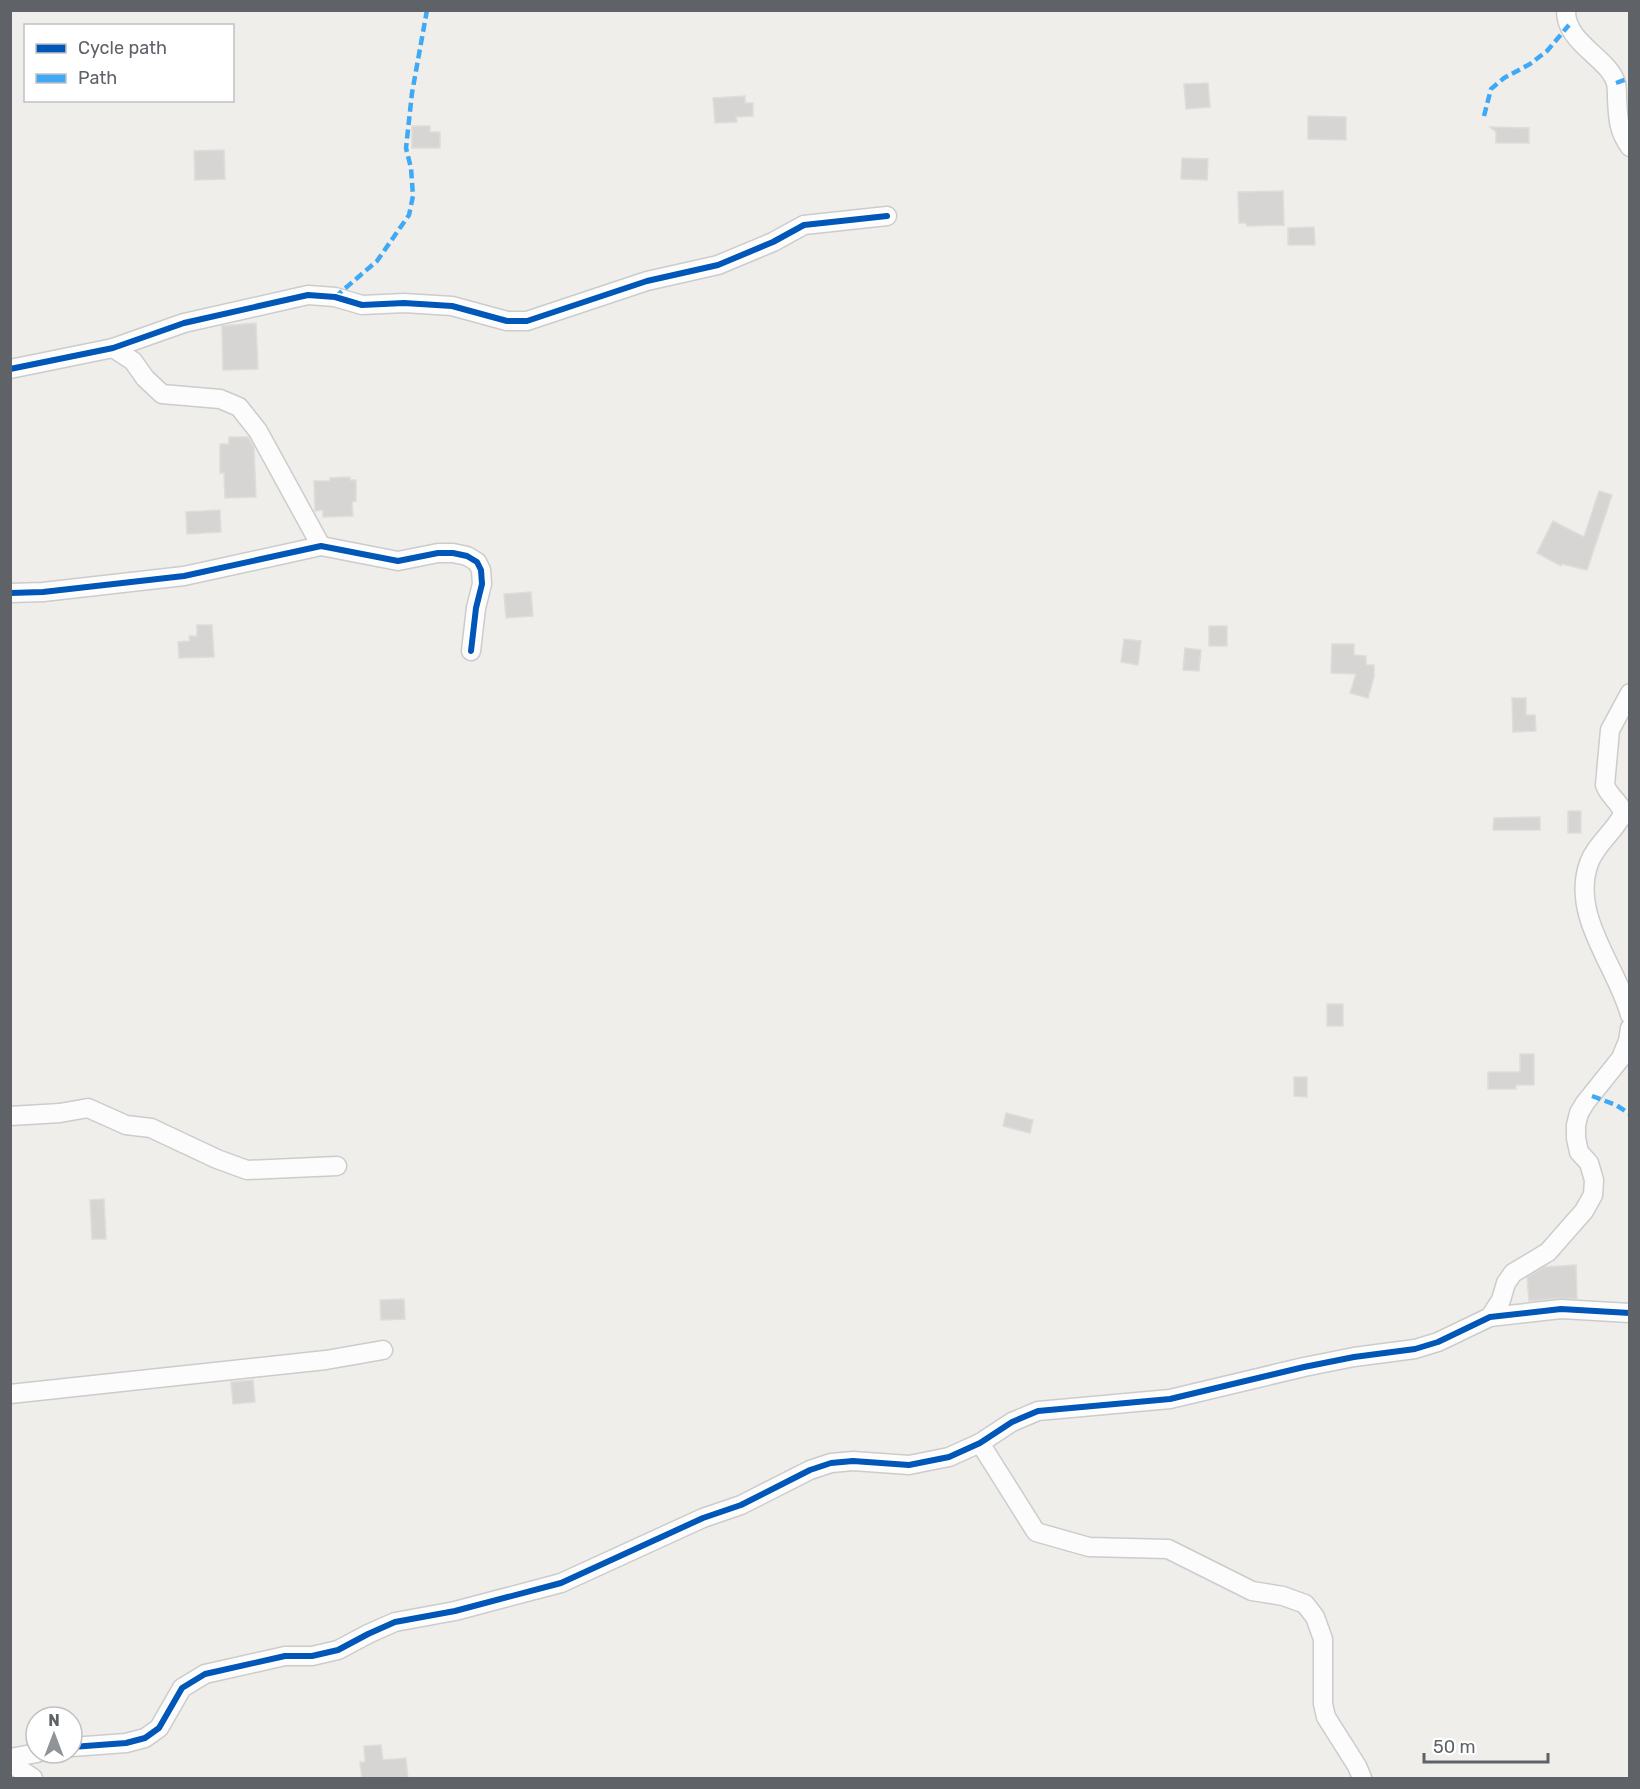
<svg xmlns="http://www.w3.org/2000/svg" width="1640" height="1789" font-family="Rubik,sans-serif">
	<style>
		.building { fill: #d6d5d3; stroke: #deddd9; stroke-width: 1.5 }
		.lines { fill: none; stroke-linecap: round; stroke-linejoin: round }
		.street-casing { stroke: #cbcccc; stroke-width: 21 }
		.street { stroke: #fdfcfc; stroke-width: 18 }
		.quiet { stroke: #3fa9f5; stroke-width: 4.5; stroke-dasharray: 9 4.5; stroke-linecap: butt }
		.cycleway-casing { stroke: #fff; stroke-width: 10 }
		.cycleway { stroke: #0057b8; stroke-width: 6 }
	</style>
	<rect width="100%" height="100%" fill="#efeeea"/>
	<g class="building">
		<polygon points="1208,83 1210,107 1186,109 1184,84"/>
		<polygon points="745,96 745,103 753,103 753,116 736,117 737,122 715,123 713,98"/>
		<polygon points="1308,116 1346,117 1346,140 1308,139"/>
		<polygon points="412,126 430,126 430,132 440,132 440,148 412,148"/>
		<polygon points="1490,127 1529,128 1529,143 1496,143 1496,132"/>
		<polygon points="224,150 225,179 195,180 194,151"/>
		<polygon points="1182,158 1208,159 1207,180 1181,179"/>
		<polygon points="1283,191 1284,225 1247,226 1246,223 1239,223 1238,192"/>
		<polygon points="1314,227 1315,245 1288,245 1288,228"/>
		<polygon points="256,323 258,369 223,370 222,326"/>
		<polygon points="229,437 248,437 254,447 256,497 225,498 224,473 220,473 220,444 229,444"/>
		<polygon points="350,477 350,480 356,480 356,501 352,502 353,516 323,517 323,510 315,511 314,481 330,481 330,478"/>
		<polygon points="1599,491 1612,495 1587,570 1562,564 1561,566 1537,553 1553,521 1584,537"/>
		<polygon points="220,510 221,532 187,534 186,512"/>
		<polygon points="531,592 533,616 506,618 504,594"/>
		<polygon points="197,625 212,625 214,657 179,658 178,642 190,641 189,636 197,636"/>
		<rect x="1209" y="626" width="18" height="20"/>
		<polygon points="1124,639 1141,641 1138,665 1121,662"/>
		<polygon points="1332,644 1354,644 1354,655 1366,656 1366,665 1374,665 1374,677 1368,698 1350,693 1356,674 1331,673"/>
		<polygon points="1185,648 1201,650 1199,671 1183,670"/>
		<polygon points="1512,698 1526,698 1526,715 1535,715 1536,731 1513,732"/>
		<rect x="1568" y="811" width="13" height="22"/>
		<polygon points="1540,817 1540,830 1493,830 1494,818"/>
		<rect x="1327" y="1004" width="16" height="22"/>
		<polygon points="1520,1054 1534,1054 1534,1085 1516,1085 1516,1089 1488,1089 1488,1072 1520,1072"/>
		<polygon points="1294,1077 1307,1077 1307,1097 1294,1096"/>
		<polygon points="1006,1113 1033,1120 1030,1133 1003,1126"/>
		<polygon points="104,1199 106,1239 92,1239 90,1200"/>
		<polygon points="1576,1265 1577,1299 1560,1298 1529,1301 1527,1277 1544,1267"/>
		<polygon points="404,1299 405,1319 381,1320 380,1300"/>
		<polygon points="253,1380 255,1402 233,1404 231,1382"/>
		<polygon points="381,1745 383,1760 406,1758 408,1779 362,1779 360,1762 365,1762 364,1746"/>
	</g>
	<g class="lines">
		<g class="street-casing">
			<g id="street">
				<path d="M1566,10C1565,43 1608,57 1616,83C1617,87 1617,93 1617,98C1618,117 1618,131 1630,147"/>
				<polyline points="113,348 133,361 145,378 162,394 220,399 239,407 258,431 321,546"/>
				<polyline points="10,369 113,348 184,323 308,295 335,297 362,305 404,303 452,306 507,321 527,321 647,281 718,265 773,242 804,225 887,216"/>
				<polyline points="10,593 43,592 184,576 321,546 398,561 438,553 453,553 467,556 477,562 481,570 482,584 476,608 471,651"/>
				<path d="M1630,693L1610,730L1605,785C1609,797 1621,802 1623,814C1615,831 1596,844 1589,863C1570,916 1617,966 1630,1015"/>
				<polyline points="10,1116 60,1113 88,1108 126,1125 151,1128 217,1159 247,1170 337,1166"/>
				<polyline points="1490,1317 1501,1300 1506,1283 1513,1273 1548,1252 1584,1211 1593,1195 1594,1180 1589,1163 1579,1152 1576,1138 1576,1125 1579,1113 1585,1103 1621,1058 1628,1041 1630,1028"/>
				<polyline points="10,1394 326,1360 383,1350"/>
				<polyline points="980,1443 1036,1532 1089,1547 1168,1549 1252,1591 1283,1596 1305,1604 1315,1617 1323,1639 1323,1704 1326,1717 1357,1766 1362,1778"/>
				<polyline points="72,1747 126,1743 145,1738 159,1728 182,1688 205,1674 285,1656 312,1656 338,1650 368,1634 395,1622 455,1611 561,1583 703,1518 741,1505 810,1470 831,1463 853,1461 909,1465 949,1457 980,1443 1012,1422 1038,1411 1170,1399 1304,1367 1354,1357 1415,1349 1438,1342 1490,1317 1561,1309 1630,1313"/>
				<polyline points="10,1758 37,1753"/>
				<polyline points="10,1763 33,1778"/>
			</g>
		</g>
		<use href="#street" class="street"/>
		<g class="quiet">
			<polyline points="1616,83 1630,78"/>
			<polyline points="1484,116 1491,89 1504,78 1530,64 1547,51 1569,25"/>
			<polyline points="335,297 377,261 409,215 413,196 411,168 406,148 412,93 427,10"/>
			<polyline points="1592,1096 1616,1105 1630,1114"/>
		</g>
		<g class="cycleway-casing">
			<g id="cycleway">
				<polyline points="10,369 113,348 184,323 308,295 335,297 362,305 404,303 452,306 507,321 527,321 647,281 718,265 773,242 804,225 887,216"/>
				<polyline points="10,593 43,592 184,576 321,546 398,561 438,553 453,553 467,556 477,562 481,570 482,584 476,608 471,651"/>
				<polyline points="72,1747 126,1743 145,1738 159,1728 182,1688 205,1674 285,1656 312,1656 338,1650 368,1634 395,1622 455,1611 561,1583 703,1518 741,1505 810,1470 831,1463 853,1461 909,1465 949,1457 980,1443 1012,1422 1038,1411 1170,1399 1304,1367 1354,1357 1415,1349 1438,1342 1490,1317 1561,1309 1630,1313"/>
			</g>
		</g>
		<use href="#cycleway" class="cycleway"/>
	</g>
	<rect width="1640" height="1789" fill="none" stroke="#5f6368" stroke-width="24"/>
	<rect x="24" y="24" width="210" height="78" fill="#ffffff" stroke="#bfc1c3" stroke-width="1.5"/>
	<rect x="36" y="44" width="30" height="9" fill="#0057b8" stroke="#bfc1c3" stroke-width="1.5"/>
	<text x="78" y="54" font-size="18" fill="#5f6368">Cycle path</text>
	<rect x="36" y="74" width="30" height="9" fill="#3fa9f5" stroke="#bfc1c3" stroke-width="1.5"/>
	<text x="78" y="84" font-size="18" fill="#5f6368">Path</text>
	<g transform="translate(54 1735)"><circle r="28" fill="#ffffff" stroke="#bfc1c3" stroke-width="1.5"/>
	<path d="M0-4.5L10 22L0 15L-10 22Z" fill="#919496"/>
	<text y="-9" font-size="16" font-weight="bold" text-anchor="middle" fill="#5f6368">N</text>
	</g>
	<path d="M1424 1753v9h124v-9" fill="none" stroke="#5f6368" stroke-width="3"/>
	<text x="1433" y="1753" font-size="18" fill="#5f6368" stroke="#ffffff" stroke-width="4.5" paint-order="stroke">50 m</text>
</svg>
